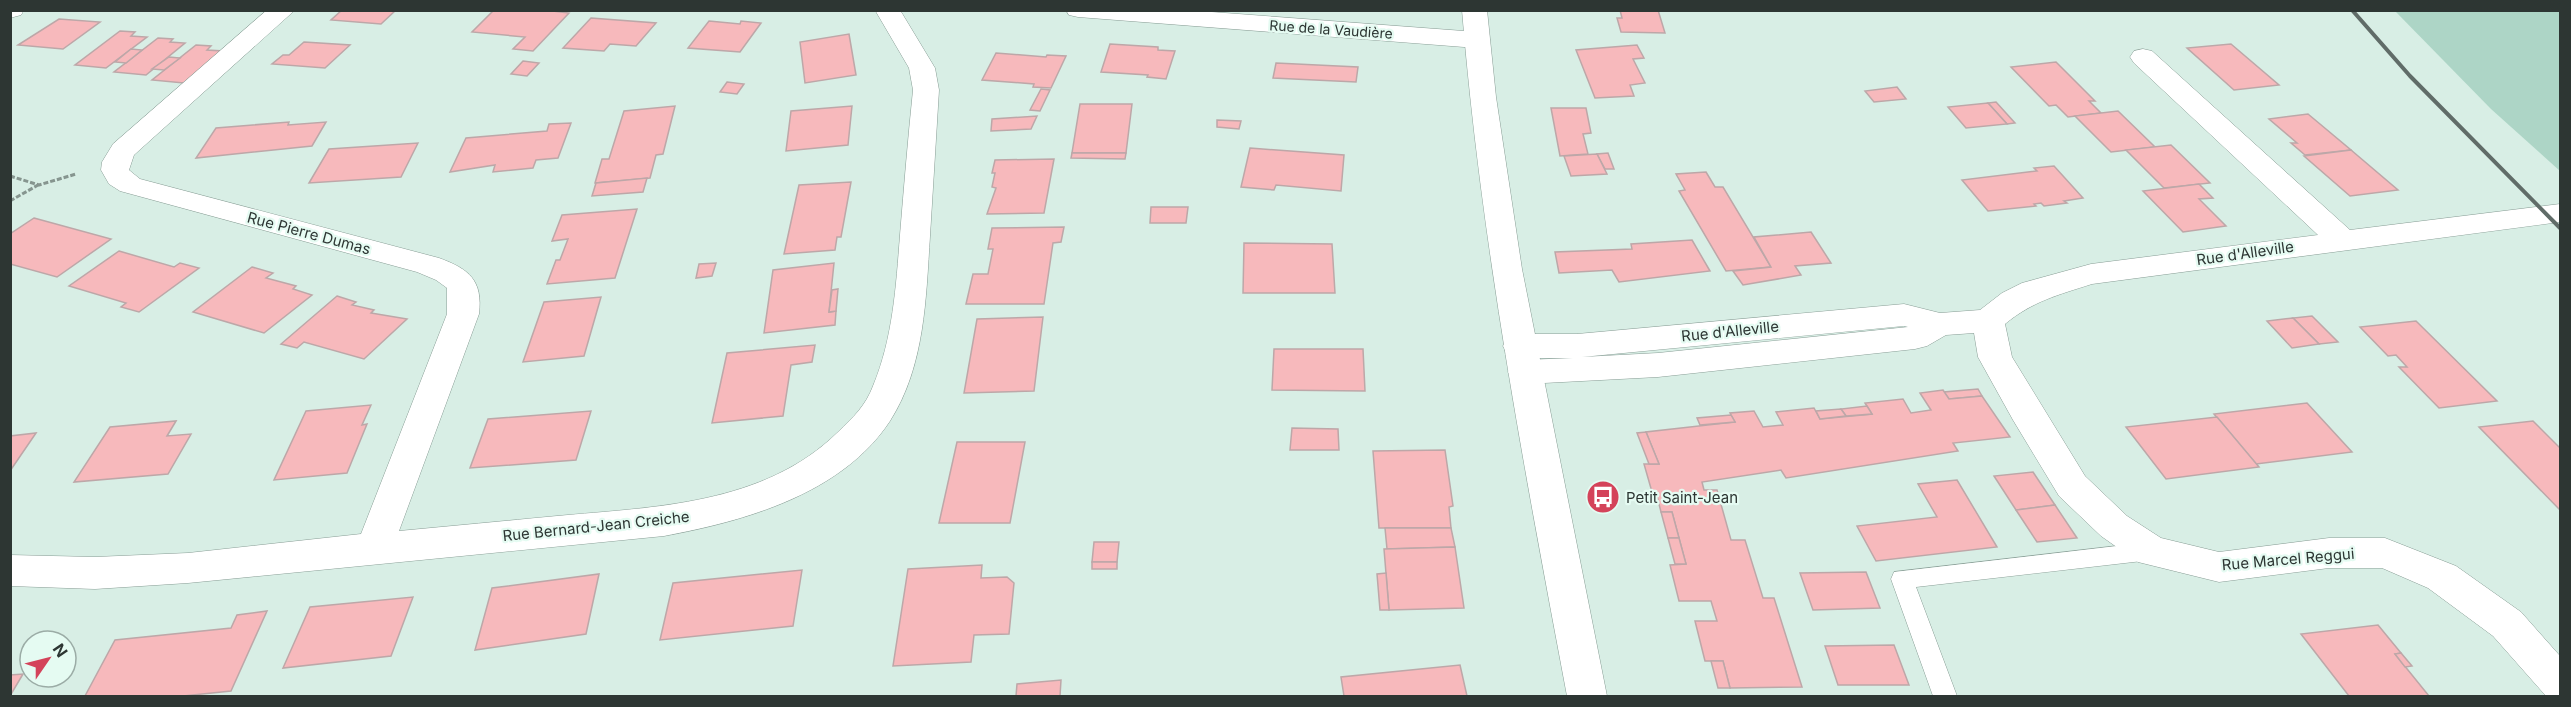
<svg xmlns="http://www.w3.org/2000/svg" width="2571" height="707" font-family="Inter,sans-serif">
	<style>
		.green { fill: #add5c6 }
		.building { fill: #f7b9bc; stroke: #bda7a8; stroke-width: 1.5 }
		.lines { fill: none; stroke-linecap: round; stroke-linejoin: round }
		.service-casing { stroke: #889d95; stroke-width: 1 }
		.minor-casing { stroke: #889d95; stroke-width: 1 }
		.primary-casing { stroke: #889d95; stroke-width: 1 }
		.path { stroke: #86958f; stroke-width: 3; stroke-dasharray: 5 2; stroke-linecap: butt }
		.service { fill: #fff; fill-rule: evenodd }
		.minor { fill: #fff; fill-rule: evenodd }
		.primary { fill: #fff; fill-rule: evenodd }
		.rail { stroke: #606c68; stroke-width: 4 }
		.labels { text-anchor: middle; dominant-baseline: central; stroke-width: 4.5; stroke-linejoin: round; paint-order: stroke }
		.far-street-label { font-size: 14px; fill: #2d3633; stroke: #e5fbf2 }
		.street-label { font-size: 15px; fill: #2d3633; stroke: #e5fbf2 }
		.poi-label { font-size: 15px; fill: #2d3633; stroke: #e5fbf2; text-anchor: start }
	</style>
	<rect width="100%" height="100%" fill="#d8eee5"/>
	<polygon class="green" points="2395,11 2560,11 2560,171 2491,109"/>
	<g class="building">
		<polygon points="342,10 396,10 381,24 331,20"/>
		<polygon points="494,10 544,10 569,13 533,51 513,49 525,37 472,32"/>
		<polygon points="1620,10 1658,10 1665,33 1621,32 1617,18 1622,18"/>
		<polygon points="591,18 656,23 636,46 610,44 604,51 563,48"/>
		<polygon points="59,19 100,22 63,49 18,45"/>
		<polygon points="709,21 740,24 741,21 761,23 740,52 688,48"/>
		<polygon points="120,31 135,32 131,36 147,37 106,68 75,65"/>
		<polygon points="849,34 856,75 805,83 800,42"/>
		<polygon points="158,38 173,39 170,42 185,43 146,75 114,72"/>
		<polygon points="304,42 350,45 325,68 272,64 283,55 289,55"/>
		<polygon points="1110,44 1158,47 1158,50 1175,51 1166,79 1147,77 1148,75 1101,72"/>
		<polygon points="2231,44 2279,85 2234,90 2187,48"/>
		<polygon points="196,45 211,46 207,50 223,51 184,83 152,80"/>
		<polygon points="1637,45 1644,58 1633,59 1645,83 1630,85 1634,96 1595,98 1576,50"/>
		<polygon points="131,49 142,50 126,63 115,62"/>
		<polygon points="996,53 1046,57 1047,55 1066,56 1051,88 1033,87 1034,84 982,80"/>
		<polygon points="169,57 180,58 164,70 152,69"/>
		<polygon points="523,61 539,63 527,76 511,74"/>
		<polygon points="2056,62 2095,101 2089,101 2101,113 2068,117 2056,105 2049,106 2011,67"/>
		<polygon points="1276,63 1358,67 1356,82 1273,78"/>
		<polygon points="727,82 744,84 737,94 720,92"/>
		<polygon points="1897,87 1906,99 1874,102 1865,91"/>
		<polygon points="1041,89 1050,90 1040,111 1030,110"/>
		<polygon points="1996,102 2015,123 2007,124 1988,103"/>
		<polygon points="1988,103 2007,124 1966,128 1948,107"/>
		<polygon points="1080,104 1132,104 1126,153 1072,153"/>
		<polygon points="675,106 663,154 656,155 650,178 595,183 602,159 609,159 624,111"/>
		<polygon points="852,106 848,145 786,151 791,111"/>
		<polygon points="1551,108 1586,108 1591,133 1583,134 1588,154 1560,156"/>
		<polygon points="2118,111 2155,147 2111,152 2075,116"/>
		<polygon points="2308,114 2351,150 2305,155 2291,143 2297,143 2269,119"/>
		<polygon points="1037,116 1031,129 991,131 992,119"/>
		<polygon points="1217,120 1241,121 1239,129 1217,127"/>
		<polygon points="289,122 288,125 326,122 312,146 196,158 216,128"/>
		<polygon points="571,123 558,158 536,160 533,168 493,172 495,165 450,172 466,138 547,131 549,124"/>
		<polygon points="418,143 401,177 309,183 329,149"/>
		<polygon points="2171,145 2210,183 2164,188 2126,150"/>
		<polygon points="1250,148 1344,155 1341,191 1276,185 1274,190 1241,187"/>
		<polygon points="2351,150 2398,190 2350,196 2304,156"/>
		<polygon points="1072,153 1126,153 1125,159 1071,158"/>
		<polygon points="1608,153 1614,169 1605,169 1597,154"/>
		<polygon points="1597,154 1607,174 1571,176 1564,156"/>
		<polygon points="1054,159 1044,213 987,214 996,188 992,187 995,173 992,173 995,160"/>
		<polygon points="2054,166 2083,198 2064,201 2067,203 2044,206 2041,203 2034,204 2036,206 1988,211 1962,180 2037,171 2034,168"/>
		<polygon points="1706,172 1715,187 1723,187 1771,267 1726,271 1679,191 1685,190 1676,174"/>
		<polygon points="647,178 643,192 592,196 596,183"/>
		<polygon points="851,182 841,237 837,237 835,250 784,254 799,185"/>
		<polygon points="2199,184 2213,198 2199,199 2226,226 2183,232 2143,191"/>
		<polygon points="1151,207 1188,207 1186,223 1150,223"/>
		<polygon points="637,209 615,278 547,284 556,260 560,260 568,239 552,241 562,215"/>
		<polygon points="34,218 111,239 57,277 10,264 10,234"/>
		<polygon points="1064,227 1061,242 1053,243 1044,304 966,304 973,274 988,274 993,249 988,249 992,228"/>
		<polygon points="1811,232 1831,263 1795,266 1801,275 1743,285 1733,271 1771,267 1754,237"/>
		<polygon points="1692,240 1710,271 1619,282 1612,270 1559,273 1555,252 1632,249 1631,244"/>
		<polygon points="1244,243 1332,244 1335,293 1243,293"/>
		<polygon points="119,251 174,267 180,263 199,268 139,312 121,307 126,303 69,286"/>
		<polygon points="716,263 712,276 696,278 699,264"/>
		<polygon points="834,263 829,312 836,311 835,325 764,333 773,270"/>
		<polygon points="252,267 273,273 266,278 296,286 293,289 312,295 264,333 193,312"/>
		<polygon points="838,289 836,311 829,312 832,290"/>
		<polygon points="337,296 356,302 352,305 374,310 371,313 407,319 364,359 304,342 297,348 281,344"/>
		<polygon points="601,297 584,356 523,362 544,302"/>
		<polygon points="2312,316 2338,342 2319,344 2293,318"/>
		<polygon points="1043,317 1034,391 964,393 977,319"/>
		<polygon points="2293,318 2319,344 2292,348 2267,321"/>
		<polygon points="2416,321 2497,401 2439,408 2399,367 2407,367 2396,355 2388,356 2360,327"/>
		<polygon points="815,345 812,362 791,365 783,416 712,423 727,353"/>
		<polygon points="1274,349 1363,349 1365,391 1272,390"/>
		<polygon points="1978,389 1982,396 1949,399 1944,392"/>
		<polygon points="1943,390 1949,399 1982,396 2010,437 1953,443 1958,451 1786,478 1781,470 1702,482 1704,490 1717,490 1731,540 1745,540 1763,598 1774,598 1802,687 1730,688 1723,661 1705,661 1695,621 1717,621 1711,601 1679,601 1670,565 1686,564 1672,512 1661,512 1656,492 1652,492 1644,464 1659,464 1646,432 1735,422 1730,413 1754,411 1763,427 1783,425 1776,412 1814,408 1820,419 1872,414 1865,403 1903,399 1911,413 1931,410 1920,393"/>
		<polygon points="2307,403 2352,452 2256,464 2214,414"/>
		<polygon points="371,405 362,425 367,424 347,473 274,480 306,411"/>
		<polygon points="1867,406 1872,414 1846,416 1841,409"/>
		<polygon points="1841,409 1846,416 1820,419 1816,411"/>
		<polygon points="591,411 576,460 470,468 488,419"/>
		<polygon points="1731,415 1735,422 1700,425 1697,418"/>
		<polygon points="2217,417 2259,467 2166,479 2126,427"/>
		<polygon points="176,421 167,436 191,434 168,474 74,482 110,427"/>
		<polygon points="2533,421 2560,448 2560,510 2479,427"/>
		<polygon points="1292,428 1338,429 1339,450 1290,450"/>
		<polygon points="1646,432 1659,464 1649,464 1637,433"/>
		<polygon points="36,433 10,471 10,436"/>
		<polygon points="957,442 1025,442 1010,523 939,523"/>
		<polygon points="1445,450 1453,506 1449,507 1451,528 1379,528 1373,451"/>
		<polygon points="2033,472 2055,505 2016,510 1994,476"/>
		<polygon points="1957,480 1997,547 1876,561 1857,526 1937,517 1918,484"/>
		<polygon points="2055,505 2077,538 2037,542 2016,510"/>
		<polygon points="1661,512 1672,512 1679,538 1668,538"/>
		<polygon points="1385,528 1451,528 1455,547 1387,549"/>
		<polygon points="1668,538 1679,538 1686,564 1675,564"/>
		<polygon points="1094,542 1119,542 1117,562 1092,562"/>
		<polygon points="1455,547 1464,608 1389,610 1384,549"/>
		<rect x="1092" y="562" width="25" height="7"/>
		<polygon points="982,565 981,578 1007,577 1014,583 1009,634 974,635 971,662 893,666 908,569"/>
		<polygon points="802,570 793,626 660,640 673,583"/>
		<polygon points="1866,572 1880,608 1813,610 1800,573"/>
		<polygon points="1386,573 1389,610 1380,610 1377,574"/>
		<polygon points="599,574 586,634 475,650 492,588"/>
		<polygon points="413,597 391,656 283,668 310,607"/>
		<polygon points="267,611 231,691 183,696 85,696 115,640 231,628 237,615"/>
		<polygon points="2378,625 2401,653 2395,654 2429,696 2349,696 2301,634"/>
		<polygon points="1894,645 1909,685 1838,685 1825,646"/>
		<polygon points="2401,653 2412,666 2405,667 2395,654"/>
		<polygon points="1711,661 1723,661 1730,688 1718,688"/>
		<polygon points="1460,665 1467,696 1344,696 1341,677"/>
		<polygon points="23,674 10,696 10,675"/>
		<polygon points="1061,680 1060,696 1016,696 1017,684"/>
	</g>
	<g class="lines">
		<g class="service-casing">
			<polygon id="service" points="2151,542 2159,545 2162,551 2159,557 2151,560 1916,587 1957,696 1933,696 1891,579 1894,572"/>
		</g>
		<g class="minor-casing">
			<g id="minor">
				<polygon points="10,10 24,10 21,15 10,18"/>
				<path d="M267,10H295L134,155L129,170L140,179L439,258C469,269 483,280 479,314L399,531C452,526 505,521 557,516C654,507 764,505 838,432C853,418 866,405 873,386C893,338 896,286 900,235C904,186 908,138 913,90L909,68L875,10H900L935,68L939,90C936,139 933,187 930,236C926,298 925,366 890,421C842,494 745,521 664,536L188,583L95,589L10,586V555L95,557L188,553L361,534L447,314V288L436,280L417,272L120,191L109,184L101,170L102,162L113,144Z"/>
				<polygon points="1066,10 1185,10 1477,32 1486,35 1490,40 1486,45 1477,48 1078,17 1069,15"/>
				<path d="M2143,49L2152,51L2350,230L2560,204V222L2092,284C2058,295 2033,301 2005,324L2012,357L2085,476L2127,516L2161,538L2219,552L2329,538H2385L2456,566L2521,612L2560,656V696H2546L2493,636L2428,588L2382,568H2329L2219,582L2138,562L2101,536L2059,496L2013,420L1978,357L1974,333L1946,335L1927,346L1915,349L1658,377L1525,384L1513,380L1508,372L1513,364L1525,360L1573,358H1519L1507,354L1503,346L1507,338L1519,334H1577L1904,304L1940,313L1980,310L2002,293L2022,283L2091,264L2318,235L2134,63L2130,57L2134,51ZM1904,326L1908,327L1658,353L1582,357Z"/>
			</g>
		</g>
		<g class="primary-casing">
			<path id="primary" d="M1462,10H1487L1496,97L1522,269L1607,696H1567C1524,468 1481,242 1462,10Z"/>
		</g>
		<g class="path">
			<polyline points="10,176 39,185 76,174"/>
			<polyline points="10,201 38,185"/>
		</g>
		<use href="#service" class="service"/>
		<use href="#minor" class="minor"/>
		<use href="#primary" class="primary"/>
		<polyline class="rail" points="2352,10 2410,76 2560,228"/>
	</g>
	<defs>
		<g id="bus-disc" transform="scale(1.725)"><circle r="9.5" fill="#d4435a" stroke="#e5fbf2"/><path d="M-5-6H5V4H4V6H2V4H-2V6H-4V4H-5ZM-3.5-4V0h7V-4ZM-3.5 1.2v1.5H-2V1.2ZM2 1.2v1.5H3.5V1.2Z" fill="#fff"/></g>
	</defs>
	<g fill-rule="evenodd">
		<use href="#bus-disc" x="1603" y="497"/>
	</g>
	<g class="labels">
		<g class="far-street-label">
			<text transform="translate(1331 29) rotate(4)">Rue de la Vaudière</text>
		</g>
		<g class="street-label">
			<text transform="translate(309 233) rotate(15)">Rue Pierre Dumas</text>
			<text transform="translate(2245 253) rotate(-8)">Rue d'Alleville</text>
			<text transform="translate(1730 331) rotate(-6)">Rue d'Alleville</text>
			<text transform="translate(596 526) rotate(-6)">Rue Bernard-Jean Creiche</text>
			<text transform="translate(2288 559) rotate(-5)">Rue Marcel Reggui</text>
		</g>
		<g class="poi-label">
			<text x="1626" y="497">Petit Saint-Jean</text>
		</g>
	</g>
	<rect width="2571" height="707" fill="none" stroke="#2d3633" stroke-width="24"/>
	<g transform="translate(48 659) rotate(55)"><circle r="28" fill="#e5fbf2" stroke="#9baca6" stroke-width="1.5"/>
	<path d="M0-4.5L10 22L0 15L-10 22Z" fill="#d4435a"/>
	<text y="-9" font-size="16" font-weight="bold" text-anchor="middle" fill="#2d3633">N</text>
	</g>
</svg>
